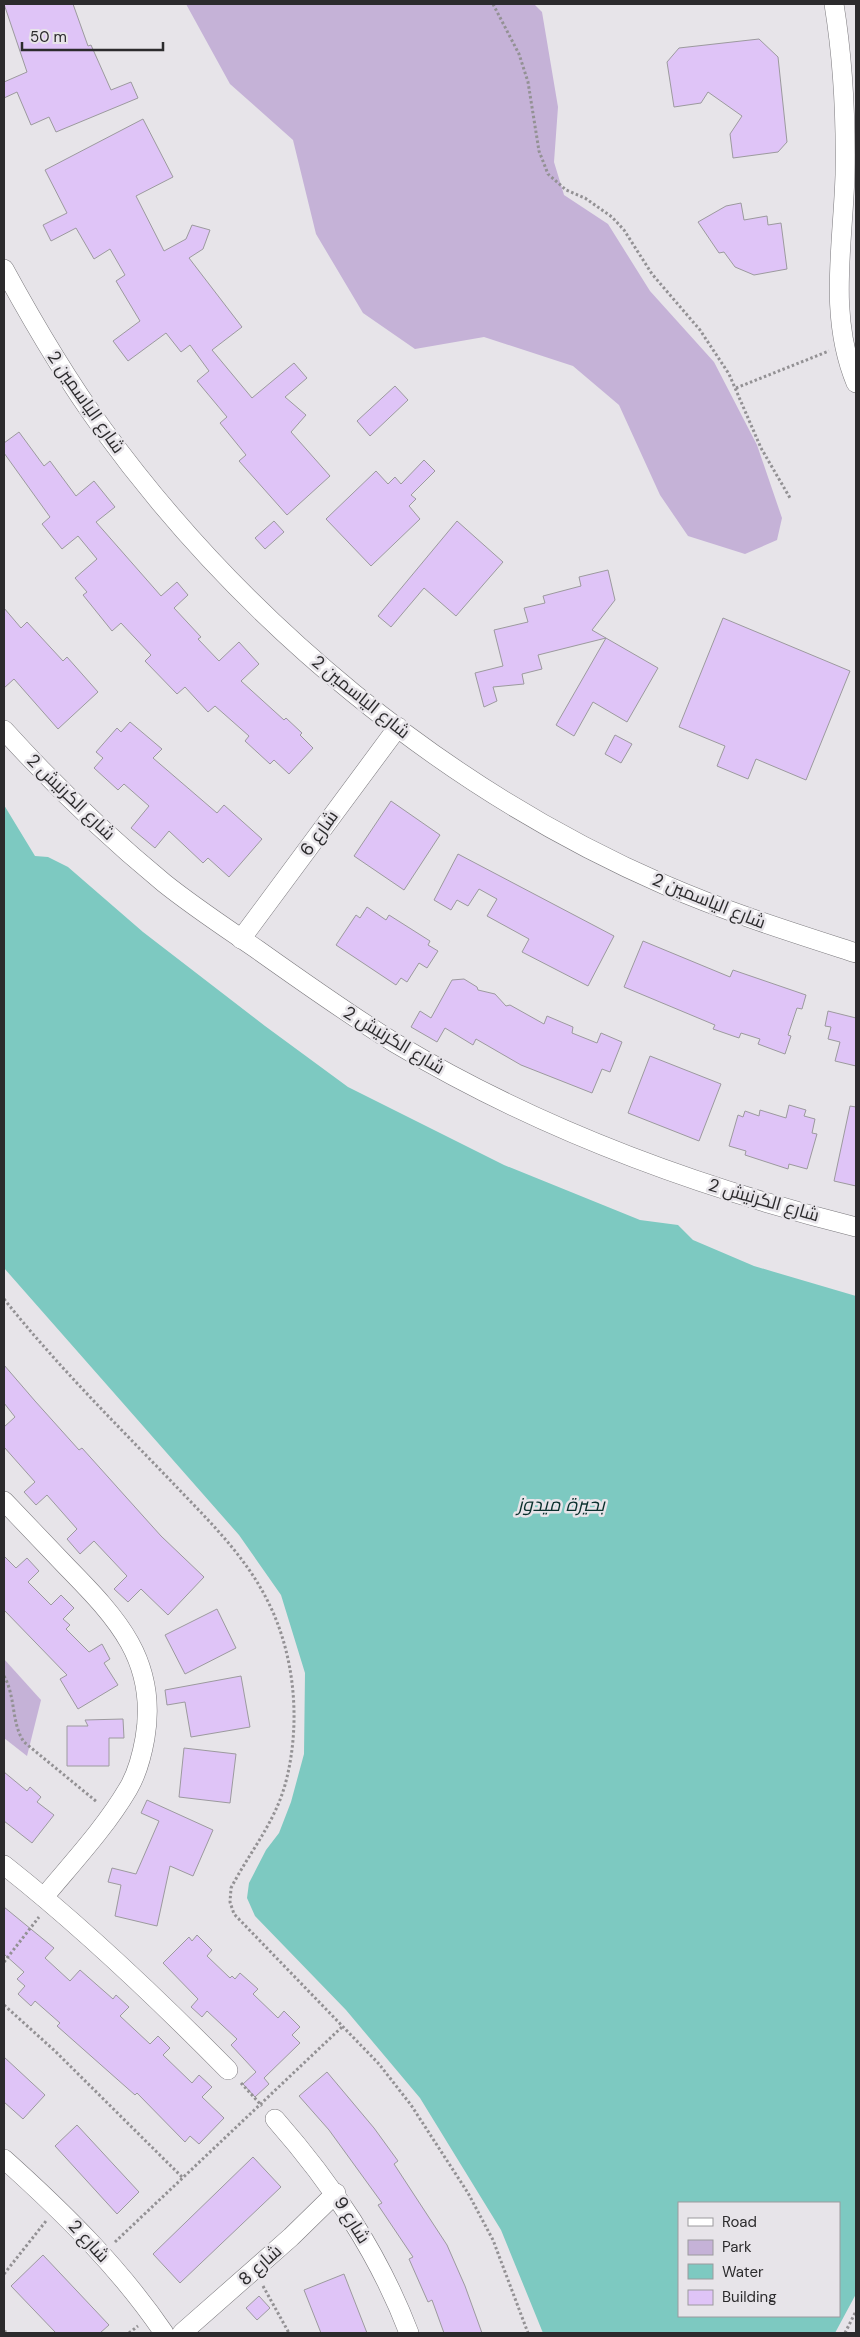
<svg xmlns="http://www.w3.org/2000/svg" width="860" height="2337" font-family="'DM Sans',Cairo,sans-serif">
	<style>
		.green { fill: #c5b2d7 }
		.water { fill: #7dc9c1; fill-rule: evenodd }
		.building { fill: #dfc4f7; stroke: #9c9a9e }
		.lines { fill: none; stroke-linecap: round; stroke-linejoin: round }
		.street-casing { stroke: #7a787c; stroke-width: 20 }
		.path { stroke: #939194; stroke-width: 3; stroke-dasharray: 2.5 2.5; stroke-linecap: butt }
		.street { stroke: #fff; stroke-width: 19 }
		.labels { text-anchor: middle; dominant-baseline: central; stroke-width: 5; stroke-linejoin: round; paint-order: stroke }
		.street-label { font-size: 18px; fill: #2c2b2d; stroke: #e7e4e9 }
		.water-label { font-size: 19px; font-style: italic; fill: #0a302d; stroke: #e7e4e9 }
	</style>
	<rect width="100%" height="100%" fill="#e7e4e9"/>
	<g class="green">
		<polygon points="186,4 534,4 542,12 558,107 554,162 564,195 608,224 650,291 714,362 757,445 782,518 777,540 745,554 688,536 660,495 619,405 573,366 484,337 415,349 363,313 316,234 293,140 230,84"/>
		<polygon points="4,1659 41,1700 27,1756 4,1738"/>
	</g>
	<path class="water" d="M4,805L35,856L48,857L68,867L143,932L265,1026L348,1087L504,1165L640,1220L678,1225L693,1240L754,1266L856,1296V2294L835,2333H543L501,2230L420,2098L346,2010L255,1916L247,1898L249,1883L266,1850L279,1833L291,1802L304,1754L305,1673L281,1595L239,1535L4,1268ZM679,2203H839V2316H679Z"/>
	<g class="building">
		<polygon points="4,4 73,4 88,46 91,45 111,90 131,82 138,98 56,132 49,117 31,125 17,92 4,98 4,82 27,72"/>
		<polygon points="759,39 778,57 787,142 778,152 733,158 730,134 742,116 708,92 701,103 674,107 667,62 679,48"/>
		<polygon points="143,119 173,177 136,196 164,251 186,239 192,225 210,230 203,249 189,258 242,327 212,350 252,398 294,363 307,378 285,397 306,415 291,432 330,476 287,515 239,461 246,455 220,423 227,417 197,381 209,371 190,345 181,352 166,333 128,361 113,341 140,321 116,281 125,275 110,249 94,259 76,228 51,241 43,225 67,213 45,170"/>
		<polygon points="741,203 744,220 767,216 768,225 781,223 787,269 754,275 735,267 724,252 719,253 698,222 726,206"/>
		<polygon points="395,386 408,400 370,436 357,421"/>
		<polygon points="19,432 44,466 50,461 76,496 94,481 115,507 96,522 161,596 177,582 188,595 174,608 201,637 198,639 219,661 239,642 259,664 241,681 284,720 286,718 302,733 300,735 313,748 289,774 274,760 270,764 245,741 249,736 215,706 208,712 185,687 177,694 145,661 151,655 121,623 112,631 83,595 87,592 75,578 97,559 78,536 62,549 42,524 50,517 4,453 4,443"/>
		<polygon points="424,460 435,471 411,495 416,499 409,506 420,519 371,566 326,519 376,471 388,484 395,477 401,484"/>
		<polygon points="274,521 284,532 265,549 255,538"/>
		<polygon points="457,521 503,562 456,616 424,588 391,627 378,616"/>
		<polygon points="608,570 615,600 592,630 658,668 627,722 593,702 574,736 556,725 606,638 538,655 542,669 522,674 524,684 493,687 497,701 484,707 475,673 503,666 494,630 528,622 524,608 545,603 543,596 581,586 579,577"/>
		<polygon points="4,608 21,628 27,622 63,661 67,657 98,692 58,729 14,679 4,688"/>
		<polygon points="723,618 850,671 806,780 756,759 748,779 717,766 725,746 679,727"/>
		<polygon points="130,722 162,749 153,758 217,813 224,805 262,839 229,877 208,858 203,863 169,831 155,848 131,828 149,806 124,784 118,790 94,768 103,758 96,752 117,728 121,732"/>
		<polygon points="615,735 632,744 621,763 605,754"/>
		<polygon points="391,801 440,835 404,890 354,856"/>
		<polygon points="458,854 614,936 588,986 522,952 529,939 487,916 497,899 479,889 468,906 457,900 451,910 434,900"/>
		<polygon points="367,907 386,920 389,915 430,941 428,945 438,951 427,968 419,963 407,982 401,978 396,985 336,945 356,915 360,918"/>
		<polygon points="643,941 730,977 733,970 806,995 802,1009 797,1008 788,1035 791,1036 785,1054 758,1044 760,1039 741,1033 739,1038 713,1029 715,1025 624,987"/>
		<polygon points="464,979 477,987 478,990 495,994 506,1006 510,1005 544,1024 547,1016 573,1027 572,1033 597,1043 601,1033 622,1042 610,1072 602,1069 592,1093 521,1065 476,1039 473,1045 445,1028 437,1042 411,1027 420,1011 431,1018 452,980"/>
		<polygon points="828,1011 856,1018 856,1066 835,1061 840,1042 828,1039 831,1027 825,1026"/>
		<polygon points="650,1056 721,1084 699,1141 628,1113"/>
		<polygon points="789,1105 806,1110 804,1116 815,1119 812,1133 817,1134 807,1169 789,1164 788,1169 745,1155 746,1151 729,1146 738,1115 743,1117 745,1111 759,1116 760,1110 786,1118"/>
		<polygon points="850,1106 856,1107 856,1186 834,1181"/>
		<polygon points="4,1365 35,1401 79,1450 82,1448 161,1536 204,1577 168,1615 141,1589 128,1602 114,1589 127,1576 94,1541 80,1554 67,1539 77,1529 47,1495 36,1505 24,1492 35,1482 4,1447 4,1427 15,1417 4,1403"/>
		<polygon points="4,1556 16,1568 27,1558 39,1571 28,1582 51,1605 61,1595 74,1608 63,1619 70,1625 66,1629 89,1652 102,1644 110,1659 104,1663 118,1685 78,1709 60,1679 67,1675 4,1610"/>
		<polygon points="217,1609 236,1648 185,1674 165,1635"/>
		<polygon points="241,1676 250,1727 191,1737 185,1702 167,1705 165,1690"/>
		<polygon points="123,1719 124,1738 109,1738 109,1766 67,1766 67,1726 88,1726 85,1720"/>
		<polygon points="184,1748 236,1754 230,1803 179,1797"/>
		<polygon points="4,1772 27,1791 30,1787 41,1797 37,1802 54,1815 32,1843 4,1821"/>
		<polygon points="147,1800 213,1830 193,1876 170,1866 157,1926 115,1916 121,1885 108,1882 112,1868 136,1874 159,1821 141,1813"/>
		<polygon points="4,1907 54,1948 45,1958 70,1981 80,1970 113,1999 116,1995 129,2007 120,2016 150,2044 158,2036 170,2048 163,2055 192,2083 199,2075 212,2087 202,2097 224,2118 199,2144 190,2136 185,2142 137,2093 135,2095 57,2026 60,2023 35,2001 31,2006 18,1994 25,1986 17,1979 24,1972 4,1954"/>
		<polygon points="197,1935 212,1950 207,1956 230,1978 232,1976 235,1979 240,1973 258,1989 253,1994 278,2018 284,2011 300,2027 292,2035 300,2043 264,2078 269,2084 255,2097 243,2084 256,2072 231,2045 237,2039 207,2011 202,2017 191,2007 198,1999 163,1963 189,1937 192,1941"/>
		<polygon points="4,2057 45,2095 23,2119 4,2102"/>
		<polygon points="327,2072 374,2128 398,2161 394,2164 447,2245 465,2286 482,2333 444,2333 432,2300 428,2302 409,2259 413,2257 378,2205 382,2203 329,2130 299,2096"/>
		<polygon points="77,2125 139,2192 117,2214 55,2146"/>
		<polygon points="253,2157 281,2187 180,2283 153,2254"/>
		<polygon points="43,2255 109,2325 100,2333 56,2333 11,2286"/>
		<polygon points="344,2274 367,2333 321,2333 304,2290"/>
		<polygon points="259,2296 270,2308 257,2320 246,2308"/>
	</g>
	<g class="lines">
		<g class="street-casing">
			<g id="street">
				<path d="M834,4C843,60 846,118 845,175C843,245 828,316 856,383"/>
				<path d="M4,269C34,324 65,377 102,428C243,622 444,789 665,885C727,912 791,932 856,953"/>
				<path d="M4,730C53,784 107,836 164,883C194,907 226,928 258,950C303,982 348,1014 395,1043C537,1128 696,1187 856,1227"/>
				<polyline points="241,939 398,727"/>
				<path d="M4,1501C25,1523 46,1545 67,1567C117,1618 158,1661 145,1738C142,1755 137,1774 128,1789C105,1828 73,1862 44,1897"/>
				<path d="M4,1865C84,1928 157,1998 228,2070"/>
				<path d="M275,2119C332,2184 378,2252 409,2333"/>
				<path d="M4,2159C63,2212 119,2267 164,2333"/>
				<polyline points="182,2333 291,2237 336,2193"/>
			</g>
		</g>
		<g class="path">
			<polyline points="493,4 519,54 528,82 539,151 548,174 566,190 585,198 612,217 624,230 652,274 700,330 729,374 761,448 790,498"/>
			<polyline points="736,388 829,351"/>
			<path d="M4,1299C55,1363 113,1421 170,1480C203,1515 241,1551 264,1594C295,1650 302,1723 285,1785C274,1824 249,1853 231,1888L230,1902L234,1914L379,2064L411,2105L468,2193L493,2240L528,2333"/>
			<path d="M4,1676C16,1697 11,1723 24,1742L97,1802"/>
			<polyline points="4,1962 39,1917"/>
			<polyline points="4,2005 55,2051 183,2178"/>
			<polyline points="241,2083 262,2106"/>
			<polyline points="115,2242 343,2026"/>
			<polyline points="4,2274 46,2221"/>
			<polyline points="263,2286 289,2333"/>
			<polyline points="4,2331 8,2333"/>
			<polyline points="129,2333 138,2326"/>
			<polyline points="845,2333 856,2311"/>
		</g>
		<use href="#street" class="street"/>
	</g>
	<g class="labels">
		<g class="street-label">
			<text transform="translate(86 402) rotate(55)">شارع الياسمين 2</text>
			<text transform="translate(361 697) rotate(39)">شارع الياسمين 2</text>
			<text transform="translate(71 797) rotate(44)">شارع الكرنيش 2</text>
			<text transform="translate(319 833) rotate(-54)">شارع 6</text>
			<text transform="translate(709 901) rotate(22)">شارع الياسمين 2</text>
			<text transform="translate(394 1040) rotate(31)">شارع الكرنيش 2</text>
			<text transform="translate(764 1200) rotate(16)">شارع الكرنيش 2</text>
			<text transform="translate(352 2220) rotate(58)">شارع 9</text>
			<text transform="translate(89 2241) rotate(47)">شارع 2</text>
			<text transform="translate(260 2265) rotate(-42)">شارع 8</text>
		</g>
		<g class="water-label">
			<text x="561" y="1504">بحيرة ميدوز</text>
		</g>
	</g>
	<rect width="860" height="2337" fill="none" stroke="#2c2b2d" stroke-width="10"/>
	<rect x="678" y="2202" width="162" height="115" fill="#e7e4e9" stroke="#9c9a9e"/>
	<rect x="688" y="2218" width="25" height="8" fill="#ffffff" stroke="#9c9a9e"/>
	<text x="722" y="2227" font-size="15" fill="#2c2b2d">Road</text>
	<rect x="688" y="2240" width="25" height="15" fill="#c5b2d7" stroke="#9c9a9e"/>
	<text x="722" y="2252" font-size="15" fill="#2c2b2d">Park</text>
	<rect x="688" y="2264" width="25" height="15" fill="#7dc9c1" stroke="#9c9a9e"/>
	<text x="722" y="2277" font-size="15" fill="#2c2b2d">Water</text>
	<rect x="688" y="2290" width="25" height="15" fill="#dfc4f7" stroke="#9c9a9e"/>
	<text x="722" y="2302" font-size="15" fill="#2c2b2d">Building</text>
	<path d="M22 42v8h141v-8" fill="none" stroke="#2c2b2d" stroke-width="2.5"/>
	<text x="30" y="42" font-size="15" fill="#2c2b2d" stroke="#e7e4e9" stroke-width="4" paint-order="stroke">50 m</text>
</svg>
